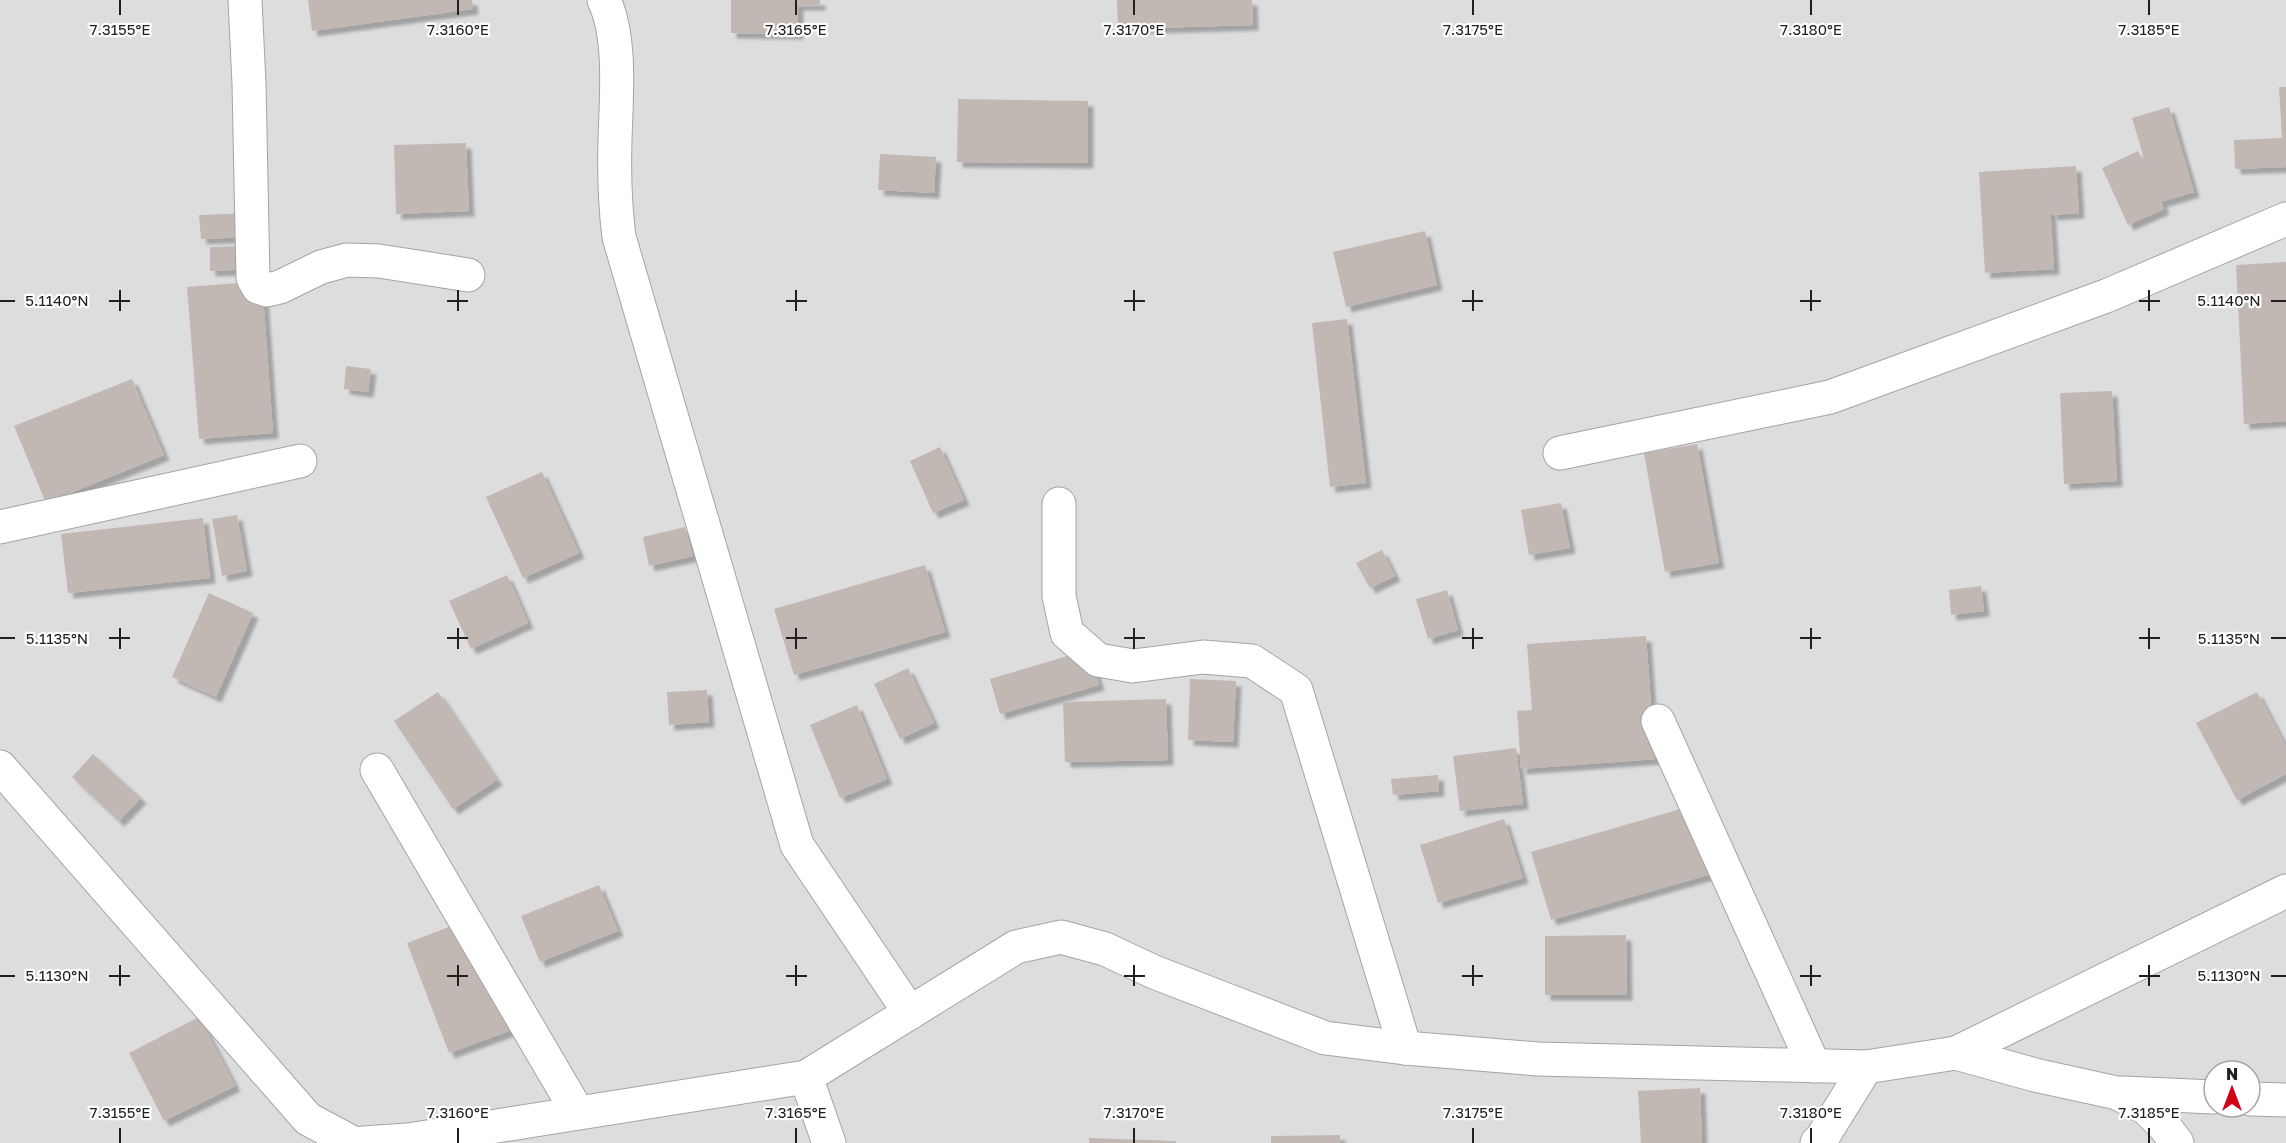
<svg xmlns="http://www.w3.org/2000/svg" width="2286" height="1143" font-family="'Golos Text',sans-serif">
	<style>
		.residential { fill: #dedddd; fill-rule: evenodd }
		.building { fill: #c1b8b3; filter: url(#shadow) }
		.lines { fill: none; stroke-linecap: round; stroke-linejoin: round }
		.minor-casing { stroke: #a4a4a4; stroke-width: 35 }
		.minor { stroke: #fff; stroke-width: 33 }
		.ticks { fill: none; stroke: #202020; stroke-width: 2 }
		.ticks-label { font-size: 15px; text-anchor: middle; fill: #202020; stroke: #fff; stroke-width: 4.5; stroke-linejoin: round; paint-order: stroke }
	</style>
	<defs>
		<filter id="shadow"><feDropShadow dx="5.5" dy="5.5" stdDeviation="1.5" flood-color="#0004"/></filter>
	</defs>
	<rect width="100%" height="100%" fill="#f1ece7"/>
	<path class="residential" d="M0,0H2286V1143H0ZM2214,1071H2250V1107H2214Z"/>
	<g class="building">
		<polygon points="308,0 472,0 473,9 312,31"/>
		<polygon points="731,0 820,0 820,5 798,5 798,34 731,33"/>
		<polygon points="1117,0 1252,0 1253,25 1118,29"/>
		<polygon points="2279,87 2286,87 2286,167 2235,169 2234,140 2282,138"/>
		<polygon points="958,99 1088,101 1088,163 957,162"/>
		<polygon points="2169,107 2194,192 2161,202 2164,209 2128,225 2102,168 2138,151 2148,172 2132,118"/>
		<polygon points="466,143 469,211 396,214 394,145"/>
		<polygon points="880,154 936,157 934,193 878,190"/>
		<polygon points="2076,166 2079,213 2052,215 2048,172 2054,269 1985,273 1979,172"/>
		<polygon points="249,213 249,237 201,239 199,215"/>
		<polygon points="1425,231 1437,285 1346,307 1333,252"/>
		<polygon points="253,246 254,269 210,271 210,247"/>
		<polygon points="2286,262 2286,421 2244,424 2236,265"/>
		<polygon points="262,281 273,433 199,439 187,287"/>
		<polygon points="1347,319 1366,483 1330,487 1312,323"/>
		<polygon points="346,366 371,369 368,392 344,389"/>
		<polygon points="132,379 164,455 46,503 14,426"/>
		<polygon points="2112,391 2117,481 2064,484 2060,393"/>
		<polygon points="1697,444 1719,563 1665,572 1644,453"/>
		<polygon points="940,447 964,500 933,513 910,461"/>
		<polygon points="542,472 579,553 523,578 486,497"/>
		<polygon points="1561,503 1570,548 1529,555 1521,510"/>
		<polygon points="237,515 247,571 222,576 212,519"/>
		<polygon points="203,518 210,578 68,593 61,534"/>
		<polygon points="685,527 693,556 649,566 643,537"/>
		<polygon points="1382,550 1395,576 1370,588 1356,563"/>
		<polygon points="925,565 945,632 794,675 774,609"/>
		<polygon points="507,575 528,623 471,649 449,601"/>
		<polygon points="1981,586 1984,611 1951,615 1949,590"/>
		<polygon points="1447,590 1458,630 1428,639 1416,599"/>
		<polygon points="209,593 253,613 216,697 172,677"/>
		<polygon points="1646,636 1655,759 1521,769 1517,711 1532,710 1527,644"/>
		<polygon points="1088,650 1099,685 1000,714 990,679"/>
		<polygon points="908,668 934,723 900,739 874,684"/>
		<polygon points="1190,679 1236,681 1233,742 1188,740"/>
		<polygon points="707,690 709,722 669,725 667,692"/>
		<polygon points="438,692 497,780 453,809 394,721"/>
		<polygon points="2257,692 2286,747 2286,774 2237,800 2196,723"/>
		<polygon points="1166,699 1168,760 1065,762 1063,702"/>
		<polygon points="857,705 887,779 840,798 810,725"/>
		<polygon points="1516,748 1523,804 1460,811 1453,756"/>
		<polygon points="93,754 141,798 119,821 72,777"/>
		<polygon points="1438,775 1439,791 1393,795 1391,779"/>
		<polygon points="1698,804 1718,872 1551,920 1531,852"/>
		<polygon points="1504,819 1523,878 1438,903 1420,845"/>
		<polygon points="599,885 618,931 540,962 521,916"/>
		<polygon points="454,925 517,1028 449,1053 407,943"/>
		<polygon points="1626,935 1627,995 1545,995 1545,936"/>
		<polygon points="199,1017 235,1086 164,1121 129,1053"/>
		<polygon points="1700,1088 1702,1143 1641,1143 1638,1091"/>
		<polygon points="1340,1135 1340,1143 1271,1143 1271,1136"/>
		<polygon points="1089,1138 1176,1141 1176,1143 1089,1143"/>
	</g>
	<g class="lines">
		<g class="minor-casing">
			<g id="minor">
				<polyline points="245,0 249,84 253,278 258,287 267,290 280,287 321,267 347,260 379,261 468,275"/>
				<path d="M604,0C622,38 616,99 615,141C614,173 615,205 619,237L797,845L910,1013"/>
				<polyline points="1560,453 1830,397 2106,296 2286,219"/>
				<polyline points="1059,504 1059,596 1067,633 1098,660 1133,666 1203,657 1252,661 1296,690 1405,1048"/>
				<polyline points="0,527 300,461"/>
				<polyline points="1658,721 1814,1066"/>
				<polyline points="0,767 308,1119 353,1143"/>
				<polyline points="377,770 578,1113"/>
				<polyline points="1956,1053 2035,1075 2117,1093 2146,1108 2165,1127 2177,1143"/>
				<polyline points="806,1077 829,1143"/>
				<polyline points="2123,1093 2214,1097"/>
				<polyline points="2250,1099 2286,1100"/>
				<polyline points="363,1143 408,1140 806,1077 1016,947 1061,937 1105,949 1154,972 1325,1038 1405,1048 1538,1059 1866,1067 1956,1053 2286,891"/>
				<polyline points="1817,1143 1822,1138 1866,1067"/>
			</g>
		</g>
		<use href="#minor" class="minor"/>
	</g>
	<path class="ticks" d="M120,0V15M458,0V15M796,0V15M1134,0V15M1473,0V15M1811,0V15M2149,0V15M120,290V311M458,290V311M796,290V311M1134,290V311M1473,290V311M1811,290V311M2149,290V311M0,301H15M109,301H130M447,301H468M786,301H807M1124,301H1145M1462,301H1483M1800,301H1821M2139,301H2160M2271,301H2286M120,628V649M458,628V649M796,628V649M1134,628V649M1473,628V649M1811,628V649M2149,628V649M0,638H15M109,638H130M447,638H468M786,638H807M1124,638H1145M1462,638H1483M1800,638H1821M2139,638H2160M2271,638H2286M120,965V986M458,965V986M796,965V986M1134,965V986M1473,965V986M1811,965V986M2149,965V986M0,976H15M109,976H130M447,976H468M786,976H807M1124,976H1145M1462,976H1483M1800,976H1821M2139,976H2160M2271,976H2286M120,1128V1143M458,1128V1143M796,1128V1143M1134,1128V1143M1473,1128V1143M1811,1128V1143M2149,1128V1143"/>
	<g class="ticks-label">
		<text x="120" y="35">7.3155°E</text>
		<text x="458" y="35">7.3160°E</text>
		<text x="796" y="35">7.3165°E</text>
		<text x="1134" y="35">7.3170°E</text>
		<text x="1473" y="35">7.3175°E</text>
		<text x="1811" y="35">7.3180°E</text>
		<text x="2149" y="35">7.3185°E</text>
		<text x="57" y="306">5.1140°N</text>
		<text x="2229" y="306">5.1140°N</text>
		<text x="57" y="644">5.1135°N</text>
		<text x="2229" y="644">5.1135°N</text>
		<text x="57" y="981">5.1130°N</text>
		<text x="2229" y="981">5.1130°N</text>
		<text x="120" y="1118">7.3155°E</text>
		<text x="458" y="1118">7.3160°E</text>
		<text x="796" y="1118">7.3165°E</text>
		<text x="1134" y="1118">7.3170°E</text>
		<text x="1473" y="1118">7.3175°E</text>
		<text x="1811" y="1118">7.3180°E</text>
		<text x="2149" y="1118">7.3185°E</text>
	</g>
	<g transform="translate(2232 1089)"><circle r="28" fill="#ffffff" stroke="#a6a6a6" stroke-width="1.5"/>
	<path d="M0-4.5L10 22L0 15L-10 22Z" fill="#cf0217"/>
	<text y="-9" font-size="16" font-weight="bold" text-anchor="middle" fill="#202020">N</text>
	</g>
</svg>
